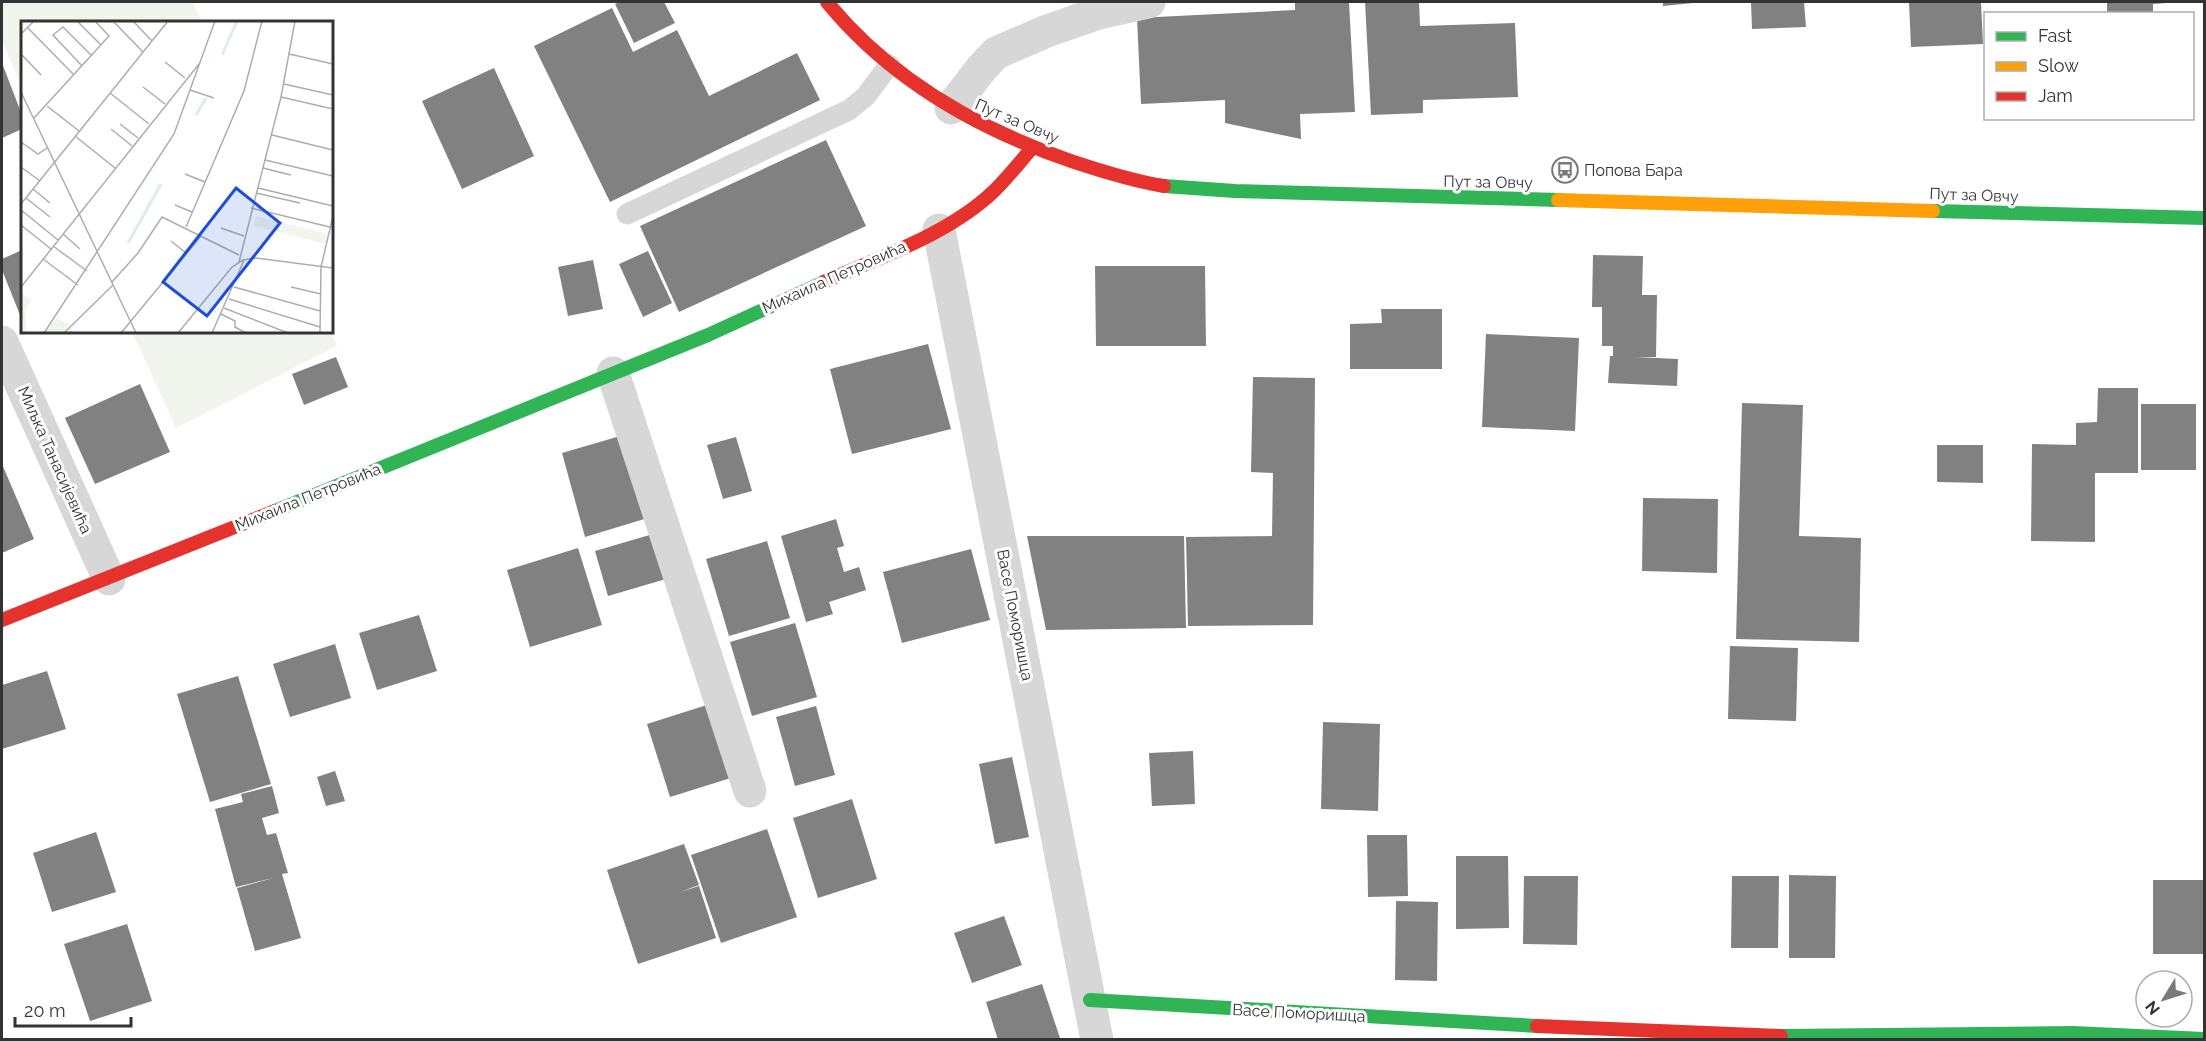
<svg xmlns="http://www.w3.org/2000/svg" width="2206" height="1041" font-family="Raleway,sans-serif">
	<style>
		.green { fill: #f1f5ed }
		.building { fill: #818181 }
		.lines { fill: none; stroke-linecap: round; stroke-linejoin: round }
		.lane { stroke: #d7d7d7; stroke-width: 21 }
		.street { stroke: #d7d7d7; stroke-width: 33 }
		.fast { stroke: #30b455; stroke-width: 14 }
		.slow { stroke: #ff9f0a; stroke-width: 14 }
		.jam { stroke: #e5322d; stroke-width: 14 }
		.labels { text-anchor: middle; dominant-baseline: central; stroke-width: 6; stroke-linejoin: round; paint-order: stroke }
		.street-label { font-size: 16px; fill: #333; stroke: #fff }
		.poi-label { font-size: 16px; fill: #333; stroke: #fff; text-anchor: start }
		.inset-river { fill: none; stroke: #ddebf3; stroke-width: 3 }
		.inset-road { fill: none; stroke: #adadad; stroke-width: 1.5 }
		.view { fill: #1d4ed8; fill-opacity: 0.15; stroke: #1d4ed8; stroke-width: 3 }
		.inset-edge { fill: none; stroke: #333; stroke-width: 3 }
	</style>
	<rect width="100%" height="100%" fill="#fff"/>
	<g class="green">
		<polygon points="2,2 193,2 202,22 22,22 22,87 2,41"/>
		<polygon points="132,332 331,332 337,346 176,428"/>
	</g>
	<g class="building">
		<polygon points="620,2 664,2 675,23 634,43 615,4"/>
		<polygon points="1295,2 1349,2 1355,112 1300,114 1301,139 1225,123 1225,100 1141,104 1137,18 1295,10"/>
		<polygon points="1365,2 1419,2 1420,26 1515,23 1518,97 1423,100 1423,113 1371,115"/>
		<polygon points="1663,2 1693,2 1693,3 1663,6"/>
		<polygon points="1751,2 1804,2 1806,27 1752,29"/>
		<polygon points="1909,2 1981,2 1983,44 1911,47"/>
		<polygon points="2107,2 2167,2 2167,3 2153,4 2153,14 2107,14"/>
		<polygon points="612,8 633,52 677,30 709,96 797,53 820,100 610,202 534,46"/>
		<polygon points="2,63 22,115 22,129 2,138"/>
		<polygon points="494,68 534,156 462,189 422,101"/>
		<polygon points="826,140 866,226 679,312 640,226"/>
		<polygon points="22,250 22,320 2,270 2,259"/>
		<polygon points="648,251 672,303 643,317 619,264"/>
		<polygon points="1593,255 1643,256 1642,295 1657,295 1656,357 1636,357 1678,359 1677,386 1608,383 1610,356 1613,356 1613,346 1602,346 1602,307 1592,307"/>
		<polygon points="593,260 603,309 568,316 558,267"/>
		<polygon points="1095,266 1205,266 1206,346 1096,346"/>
		<polygon points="1381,309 1442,309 1442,369 1350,369 1350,324 1382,323"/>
		<polygon points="1486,334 1579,338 1575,431 1482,427"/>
		<polygon points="928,344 951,429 852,454 830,369"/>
		<polygon points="336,357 348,387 304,405 292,374"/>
		<polygon points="1253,377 1315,378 1313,625 1188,626 1186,537 1272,536 1273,473 1251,472"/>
		<polygon points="140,384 170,452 95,484 65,418"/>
		<polygon points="2098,388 2138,388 2138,473 2095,473 2095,542 2031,541 2032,444 2076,445 2076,423 2097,422"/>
		<polygon points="1742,403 1803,405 1799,536 1861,538 1859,642 1736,639"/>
		<rect x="2141" y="404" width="55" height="66"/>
		<polygon points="627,434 651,517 585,537 562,453"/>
		<polygon points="736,437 752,491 723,499 707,445"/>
		<polygon points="1937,445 1983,445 1983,483 1937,482"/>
		<polygon points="2,464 34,539 2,553"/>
		<polygon points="1643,498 1718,499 1717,573 1642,571"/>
		<polygon points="836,519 844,546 837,548 844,572 859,567 866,590 829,602 833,614 806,622 781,536"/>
		<polygon points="653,534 666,579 608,596 595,551"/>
		<polygon points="1027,536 1184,536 1186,628 1046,630"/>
		<polygon points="767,541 790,618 729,636 706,559"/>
		<polygon points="578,548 602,625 530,647 507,570"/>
		<polygon points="971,549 990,620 902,643 883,572"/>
		<polygon points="419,615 437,671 377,690 359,633"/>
		<polygon points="795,623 817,697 752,716 730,642"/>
		<polygon points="335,644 351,698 290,717 273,664"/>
		<polygon points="1730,646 1798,648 1796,721 1728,719"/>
		<polygon points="47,671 66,729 2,749 2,685"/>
		<polygon points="238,676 271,784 210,802 177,694"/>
		<polygon points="710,704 734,777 670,797 647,724"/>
		<polygon points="816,706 835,775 795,786 776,717"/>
		<polygon points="1323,722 1380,724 1378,811 1321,809"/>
		<polygon points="1193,751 1195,804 1152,806 1149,753"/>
		<polygon points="1012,757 1029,837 995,844 979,764"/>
		<polygon points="335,771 345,801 326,806 317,777"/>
		<polygon points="272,786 279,813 262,818 267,835 276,833 288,873 282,874 301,938 255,951 237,888 273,878 236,887 215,809 243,802 241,794"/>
		<polygon points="852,799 877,879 818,898 793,818"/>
		<polygon points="767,829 797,917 721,943 691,855"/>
		<polygon points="96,832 116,892 52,912 33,853"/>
		<polygon points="1367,835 1407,835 1408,896 1368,897"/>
		<polygon points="684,844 699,885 680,892 699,886 716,938 638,964 607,870"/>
		<polygon points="1456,856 1508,856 1509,928 1456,929"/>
		<polygon points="1789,875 1836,876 1835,958 1789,958"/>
		<polygon points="1524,876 1578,876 1577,945 1523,944"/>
		<polygon points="1732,876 1779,876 1778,948 1731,948"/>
		<rect x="2153" y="880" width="50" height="74"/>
		<polygon points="1396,901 1438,902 1437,981 1395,980"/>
		<polygon points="1004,916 1022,965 972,983 954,933"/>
		<polygon points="127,924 152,1001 90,1021 64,944"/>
		<polygon points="1042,984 1060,1038 1054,1040 998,1040 986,1002"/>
	</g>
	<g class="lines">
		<polyline class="lane" points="627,214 849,110 866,96 889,65"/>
		<g class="street">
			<polyline points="951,108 981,69 996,53 1047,31 1099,13 1149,2"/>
			<polyline points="939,230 1097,1040"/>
			<polyline points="2,342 109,579"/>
			<polyline points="613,373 750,791"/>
		</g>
		<g class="fast">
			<polyline points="1164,186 1235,191 1558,200"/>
			<polyline points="1933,211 2204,218"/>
			<polyline points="275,511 708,335 824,282"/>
			<polyline points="1090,1000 1537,1026"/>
			<polyline points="1781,1036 2073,1033 2204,1039"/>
		</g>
		<polyline class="slow" points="1558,200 1933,211"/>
		<g class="jam">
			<path d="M827,2C890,79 978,129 1071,161C1101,171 1132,181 1164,186"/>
			<path d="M824,282C880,257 950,234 995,190C1008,177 1020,162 1032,148"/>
			<polyline points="2,620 275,511"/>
			<polyline points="1537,1026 1781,1036"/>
		</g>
	</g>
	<defs>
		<g id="bus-ring" transform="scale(1.35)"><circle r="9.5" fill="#fff" stroke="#7a7a7a" stroke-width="1.5"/><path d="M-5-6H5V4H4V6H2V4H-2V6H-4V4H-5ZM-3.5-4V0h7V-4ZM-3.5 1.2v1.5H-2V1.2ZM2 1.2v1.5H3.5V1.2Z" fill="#7a7a7a"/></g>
	</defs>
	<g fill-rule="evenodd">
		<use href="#bus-ring" x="1565" y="170"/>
	</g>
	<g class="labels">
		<g class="street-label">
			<text transform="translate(1017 121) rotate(23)">Пут за Овчу</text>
			<text transform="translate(1488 182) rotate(1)">Пут за Овчу</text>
			<text transform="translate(1974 195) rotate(2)">Пут за Овчу</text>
			<text transform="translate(834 277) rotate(-24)">Михаила Петровића</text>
			<text transform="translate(55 460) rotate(66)">Миљка Танасијевића</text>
			<text transform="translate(308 497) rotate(-22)">Михаила Петровића</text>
			<text transform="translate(1015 615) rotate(79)">Васе Поморишца</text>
			<text transform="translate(1299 1013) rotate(3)">Васе Поморишца</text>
		</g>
		<g class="poi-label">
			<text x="1584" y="170">Попова Бара</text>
		</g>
	</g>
	<g transform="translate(21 21)">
		<rect width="312" height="312" fill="#fff"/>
		<path d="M235,195L307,213L304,223L233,205ZM0,272L11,280L4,288L6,312H0ZM36,297L48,303L54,312H23Z" fill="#f1f5ed"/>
		<path class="inset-river" d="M201,34L216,0M175,94L185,77M107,222L140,163"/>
		<path class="inset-road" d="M56,0L80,24M92,0L122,31M112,0L131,20M7,7L53,54M0,13L13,0M0,33L20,54M268,33L312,43M144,41L164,57M61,45L32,14L42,6L71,35M263,63L312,74M122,66L144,83M169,69L193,77M0,71L115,312M89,72L128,103M260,76L312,88M26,85L58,110M13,97L88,15L74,0M99,103L117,117M90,108L111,125M251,114L312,129M54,115L94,147M0,121L17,133L26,127M244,139L312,155M0,146L19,160M242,147L270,154M164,153L184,161M237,167L312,185M12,168L29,182M235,172L279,182M5,177L29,196M0,183L147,0M154,184L171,191M230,187L309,206M0,189L37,219M0,204L30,228M165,206L223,70L241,0M200,207L223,215M42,213L59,228M150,220L165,232M32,225L66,250M22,238L57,264M218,241L260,76L274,0M91,261L117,232L141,196L218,234M0,266L178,43M213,266L299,290M270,266L300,273M208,278L299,306M203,287L267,312M200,293L214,300V306L225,312M23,312L153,113L194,0M43,312L92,264M100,312L180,215M157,312L211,246L222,239L235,237L312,247M191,312L223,239M299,312L300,246L312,195"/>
		<path class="view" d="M215,167L259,202L186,295L142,261Z"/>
		<rect width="312" height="312" class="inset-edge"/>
	</g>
	<rect width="2206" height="1041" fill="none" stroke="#333333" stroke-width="6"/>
	<rect x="1984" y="12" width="210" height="108" fill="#ffffff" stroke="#adadad" stroke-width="1.5"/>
	<rect x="1996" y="32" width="30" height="9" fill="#30b455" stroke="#adadad" stroke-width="1.5"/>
	<text x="2038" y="42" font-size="18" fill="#333333">Fast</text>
	<rect x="1996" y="62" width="30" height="9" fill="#ff9f0a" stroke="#adadad" stroke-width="1.5"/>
	<text x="2038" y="72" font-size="18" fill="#333333">Slow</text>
	<rect x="1996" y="92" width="30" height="9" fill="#e5322d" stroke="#adadad" stroke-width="1.5"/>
	<text x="2038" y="102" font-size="18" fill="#333333">Jam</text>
	<g transform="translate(2164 999) rotate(232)"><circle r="28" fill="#ffffff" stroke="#adadad" stroke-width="1.5"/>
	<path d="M0-4.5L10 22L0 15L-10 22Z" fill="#7a7a7a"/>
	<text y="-9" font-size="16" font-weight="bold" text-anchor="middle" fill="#333333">N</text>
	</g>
	<path d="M15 1017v9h116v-9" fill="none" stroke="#333333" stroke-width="3"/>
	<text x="24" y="1017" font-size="18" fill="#333333" stroke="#ffffff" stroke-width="4.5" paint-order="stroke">20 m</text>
</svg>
